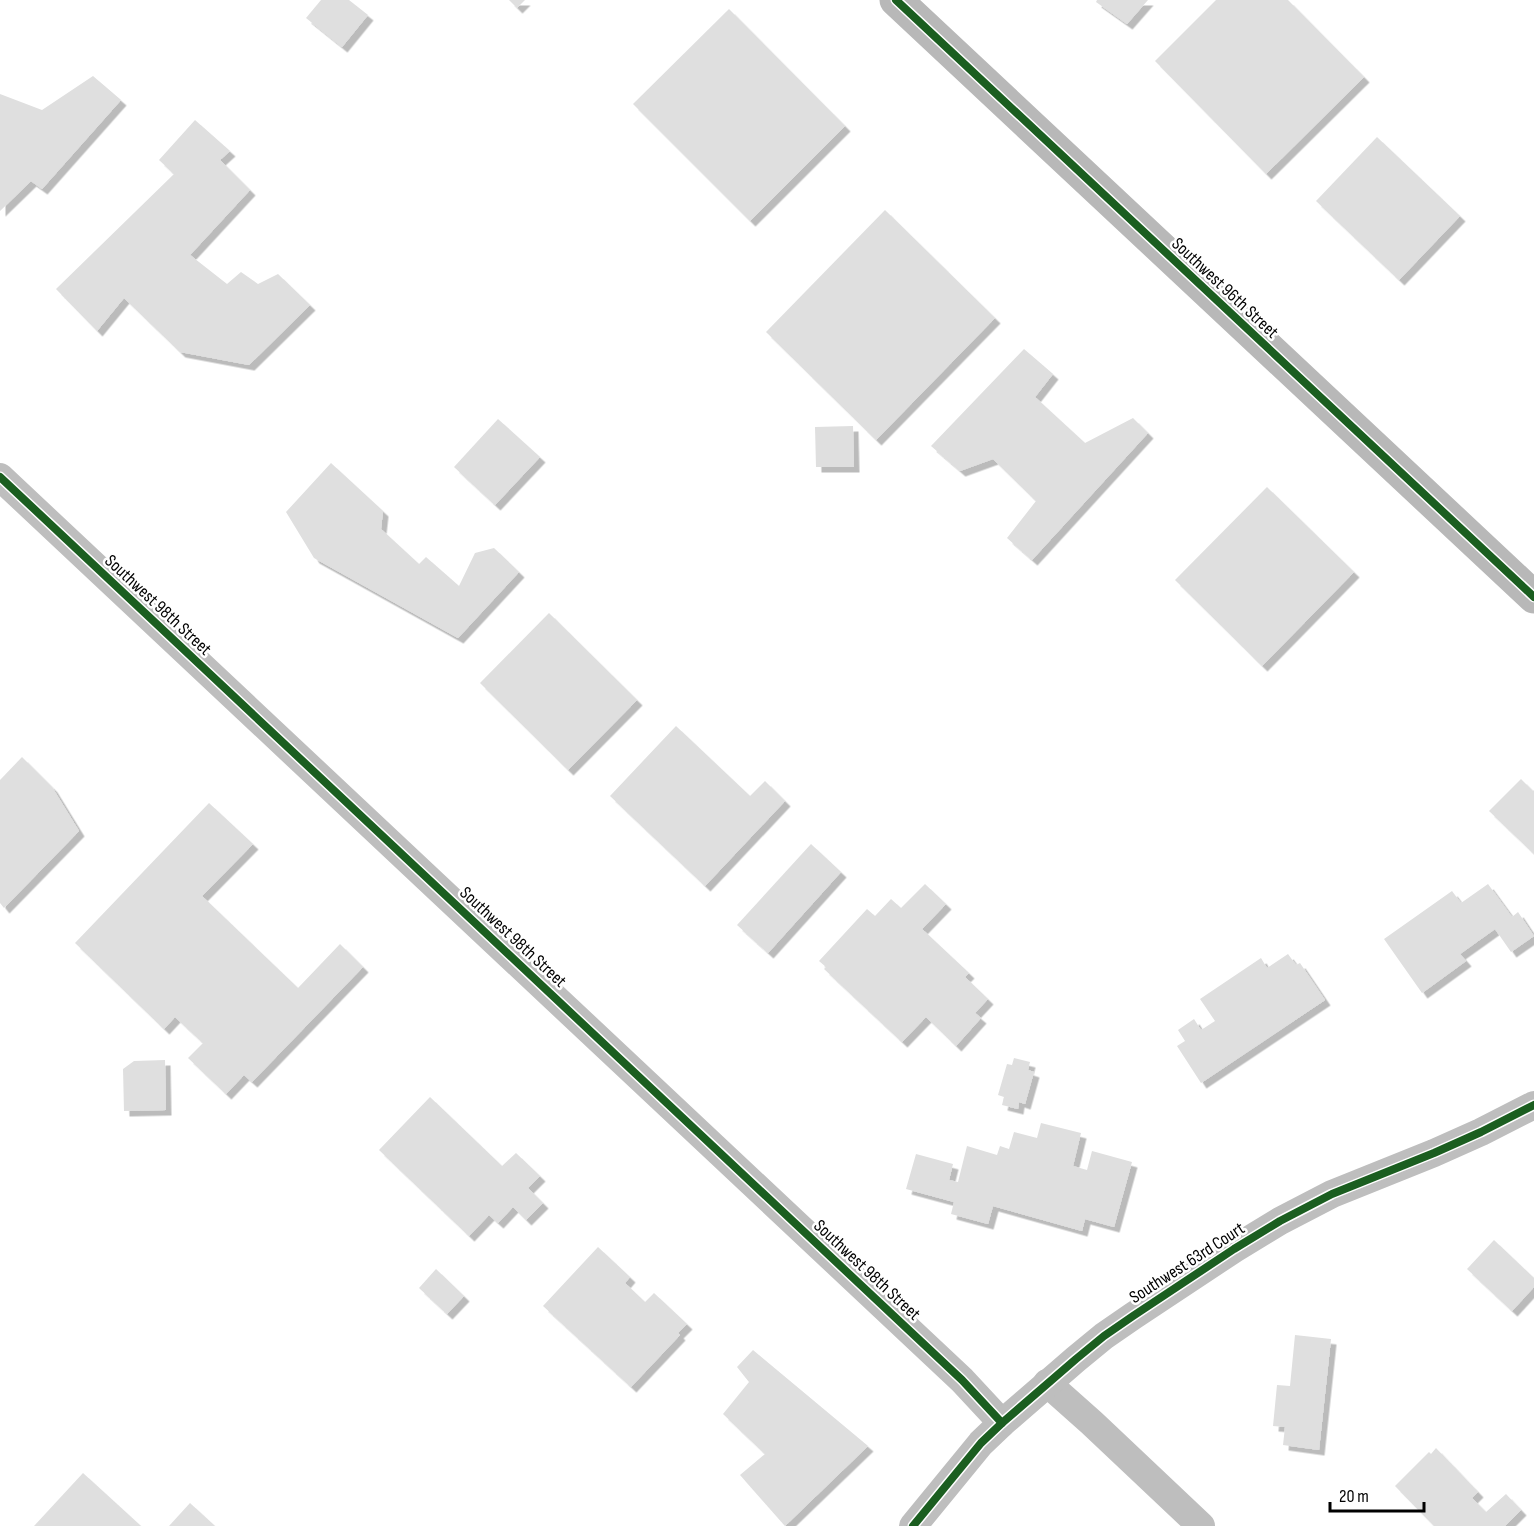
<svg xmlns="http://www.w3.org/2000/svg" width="1534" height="1526" font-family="'Sofia Sans Condensed',sans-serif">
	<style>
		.building { fill: #dfdfdf; filter: url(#shadow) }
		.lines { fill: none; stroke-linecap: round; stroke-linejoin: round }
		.street { stroke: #bebebe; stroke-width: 28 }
		.secondary { stroke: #b8b8b8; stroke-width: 33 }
		.cycleway-casing { stroke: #fff; stroke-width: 11 }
		.cycleway { stroke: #1b5e20; stroke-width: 8 }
		.labels { text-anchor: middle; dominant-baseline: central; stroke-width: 5; stroke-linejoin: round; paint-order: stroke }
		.street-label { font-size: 18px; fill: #000; stroke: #fff }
	</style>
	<defs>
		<filter id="shadow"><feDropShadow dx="5.5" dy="5.5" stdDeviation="0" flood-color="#0004"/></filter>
	</defs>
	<rect width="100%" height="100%" fill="#fff"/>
	<g class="building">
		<polygon points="321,0 349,0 368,15 342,47 306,18"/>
		<polygon points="509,0 525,0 517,8"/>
		<polygon points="1097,0 1148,0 1127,24 1096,2"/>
		<polygon points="1216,0 1288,0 1364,77 1266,174 1155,61"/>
		<polygon points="729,9 845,126 750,221 633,104"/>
		<polygon points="93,76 121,100 42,189 31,181 0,211 0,94 42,110"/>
		<polygon points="195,120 230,151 220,160 250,190 190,255 227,284 241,272 258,284 278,274 310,305 249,365 180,352 124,298 97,331 56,289 174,174 159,160"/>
		<polygon points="1377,137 1460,216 1399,280 1316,201"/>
		<polygon points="885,210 995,318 876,440 766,332"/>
		<polygon points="1024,349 1053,374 1035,397 1085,443 1133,418 1148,433 1032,560 1007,538 1036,501 993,459 960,471 931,446"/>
		<polygon points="498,419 540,457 495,505 454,467"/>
		<polygon points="853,426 854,467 816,467 815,427"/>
		<polygon points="331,463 383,511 381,529 419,564 426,557 459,586 475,553 494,548 519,572 458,638 314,558 286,512"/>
		<polygon points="1267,487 1354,572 1262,666 1175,580"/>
		<polygon points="549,613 637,700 568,770 480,683"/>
		<polygon points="676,726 750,796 765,781 785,801 705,886 610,796"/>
		<polygon points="22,757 52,787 79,831 4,908 0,903 0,780"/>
		<polygon points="1521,779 1533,791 1534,790 1534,854 1489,811"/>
		<polygon points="209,803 253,844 202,896 298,988 340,944 363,967 252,1082 244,1075 226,1094 188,1058 203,1043 175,1017 164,1029 75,943"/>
		<polygon points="811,844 841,872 768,953 737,925"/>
		<polygon points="925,884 946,904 922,929 969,973 965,977 988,999 975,1013 981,1018 956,1046 926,1017 902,1042 824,969 826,967 819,961 867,909 875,916 891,899 901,908"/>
		<polygon points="1488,884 1512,917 1518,912 1534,936 1511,952 1495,929 1460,954 1466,961 1422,993 1384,939 1452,891 1461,903"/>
		<polygon points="1288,954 1296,965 1300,963 1325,1000 1201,1083 1177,1046 1185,1041 1178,1030 1194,1019 1201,1030 1215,1021 1200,999 1261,958 1267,968"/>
		<polygon points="1014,1058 1030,1062 1028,1070 1034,1072 1025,1104 1019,1102 1018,1109 1002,1105 1004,1097 998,1095 1007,1064 1012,1065"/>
		<polygon points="165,1060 166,1110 124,1111 123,1069 134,1061"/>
		<polygon points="430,1097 502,1166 516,1153 540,1176 528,1188 543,1203 526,1220 513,1207 498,1223 489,1215 469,1236 379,1150"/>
		<polygon points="1041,1123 1081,1133 1073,1166 1087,1170 1092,1151 1132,1162 1114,1227 1085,1219 1082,1231 993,1206 988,1224 951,1214 954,1202 906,1189 916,1154 953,1164 949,1180 958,1182 967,1146 997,1155 1000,1146 1009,1149 1014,1132 1037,1138"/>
		<polygon points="1494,1240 1534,1278 1534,1287 1512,1311 1467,1269"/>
		<polygon points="598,1247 630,1277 625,1283 645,1302 654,1293 687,1324 678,1333 680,1335 631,1387 543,1306"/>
		<polygon points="436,1269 464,1296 447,1314 419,1288"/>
		<polygon points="1295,1335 1331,1339 1319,1450 1283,1445 1285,1427 1273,1426 1277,1385 1290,1386"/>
		<polygon points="753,1350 868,1446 785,1526 740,1475 765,1454 723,1414 749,1382 737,1367"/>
		<polygon points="1436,1448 1478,1492 1472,1498 1486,1512 1506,1494 1521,1510 1505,1526 1434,1526 1395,1486 1429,1452 1431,1454"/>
		<polygon points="83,1473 141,1526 34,1526"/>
		<polygon points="190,1503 215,1526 169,1526"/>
	</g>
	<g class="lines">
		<g class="street">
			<polyline points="0,477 962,1380 1002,1423"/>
			<polyline points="1047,1383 1092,1423 1201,1526"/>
			<polyline points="913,1526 981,1443 1002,1423 1076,1359 1104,1336 1133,1316 1234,1249 1280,1221 1332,1194 1434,1153 1481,1132 1534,1105"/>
		</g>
		<polyline class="secondary" points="896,0 1534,597"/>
		<g class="cycleway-casing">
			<g id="cycleway">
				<polyline points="896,0 1534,597"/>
				<polyline points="0,477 962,1380 1002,1423"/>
				<polyline points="913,1526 981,1443 1002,1423 1076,1359 1104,1336 1133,1316 1234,1249 1280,1221 1332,1194 1434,1153 1481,1132 1534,1105"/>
			</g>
		</g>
		<use href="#cycleway" class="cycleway"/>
	</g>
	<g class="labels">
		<g class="street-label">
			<text transform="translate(1225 288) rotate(43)">Southwest 96th Street</text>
			<text transform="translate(158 605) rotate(43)">Southwest 98th Street</text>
			<text transform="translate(513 937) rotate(43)">Southwest 98th Street</text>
			<text transform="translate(1187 1263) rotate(-33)">Southwest 63rd Court</text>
			<text transform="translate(867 1270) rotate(43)">Southwest 98th Street</text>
		</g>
	</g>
	<path d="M1330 1502v9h94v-9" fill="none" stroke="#000000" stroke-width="3"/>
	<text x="1339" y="1502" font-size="18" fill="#000000" stroke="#ffffff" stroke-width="4.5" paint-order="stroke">20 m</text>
</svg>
